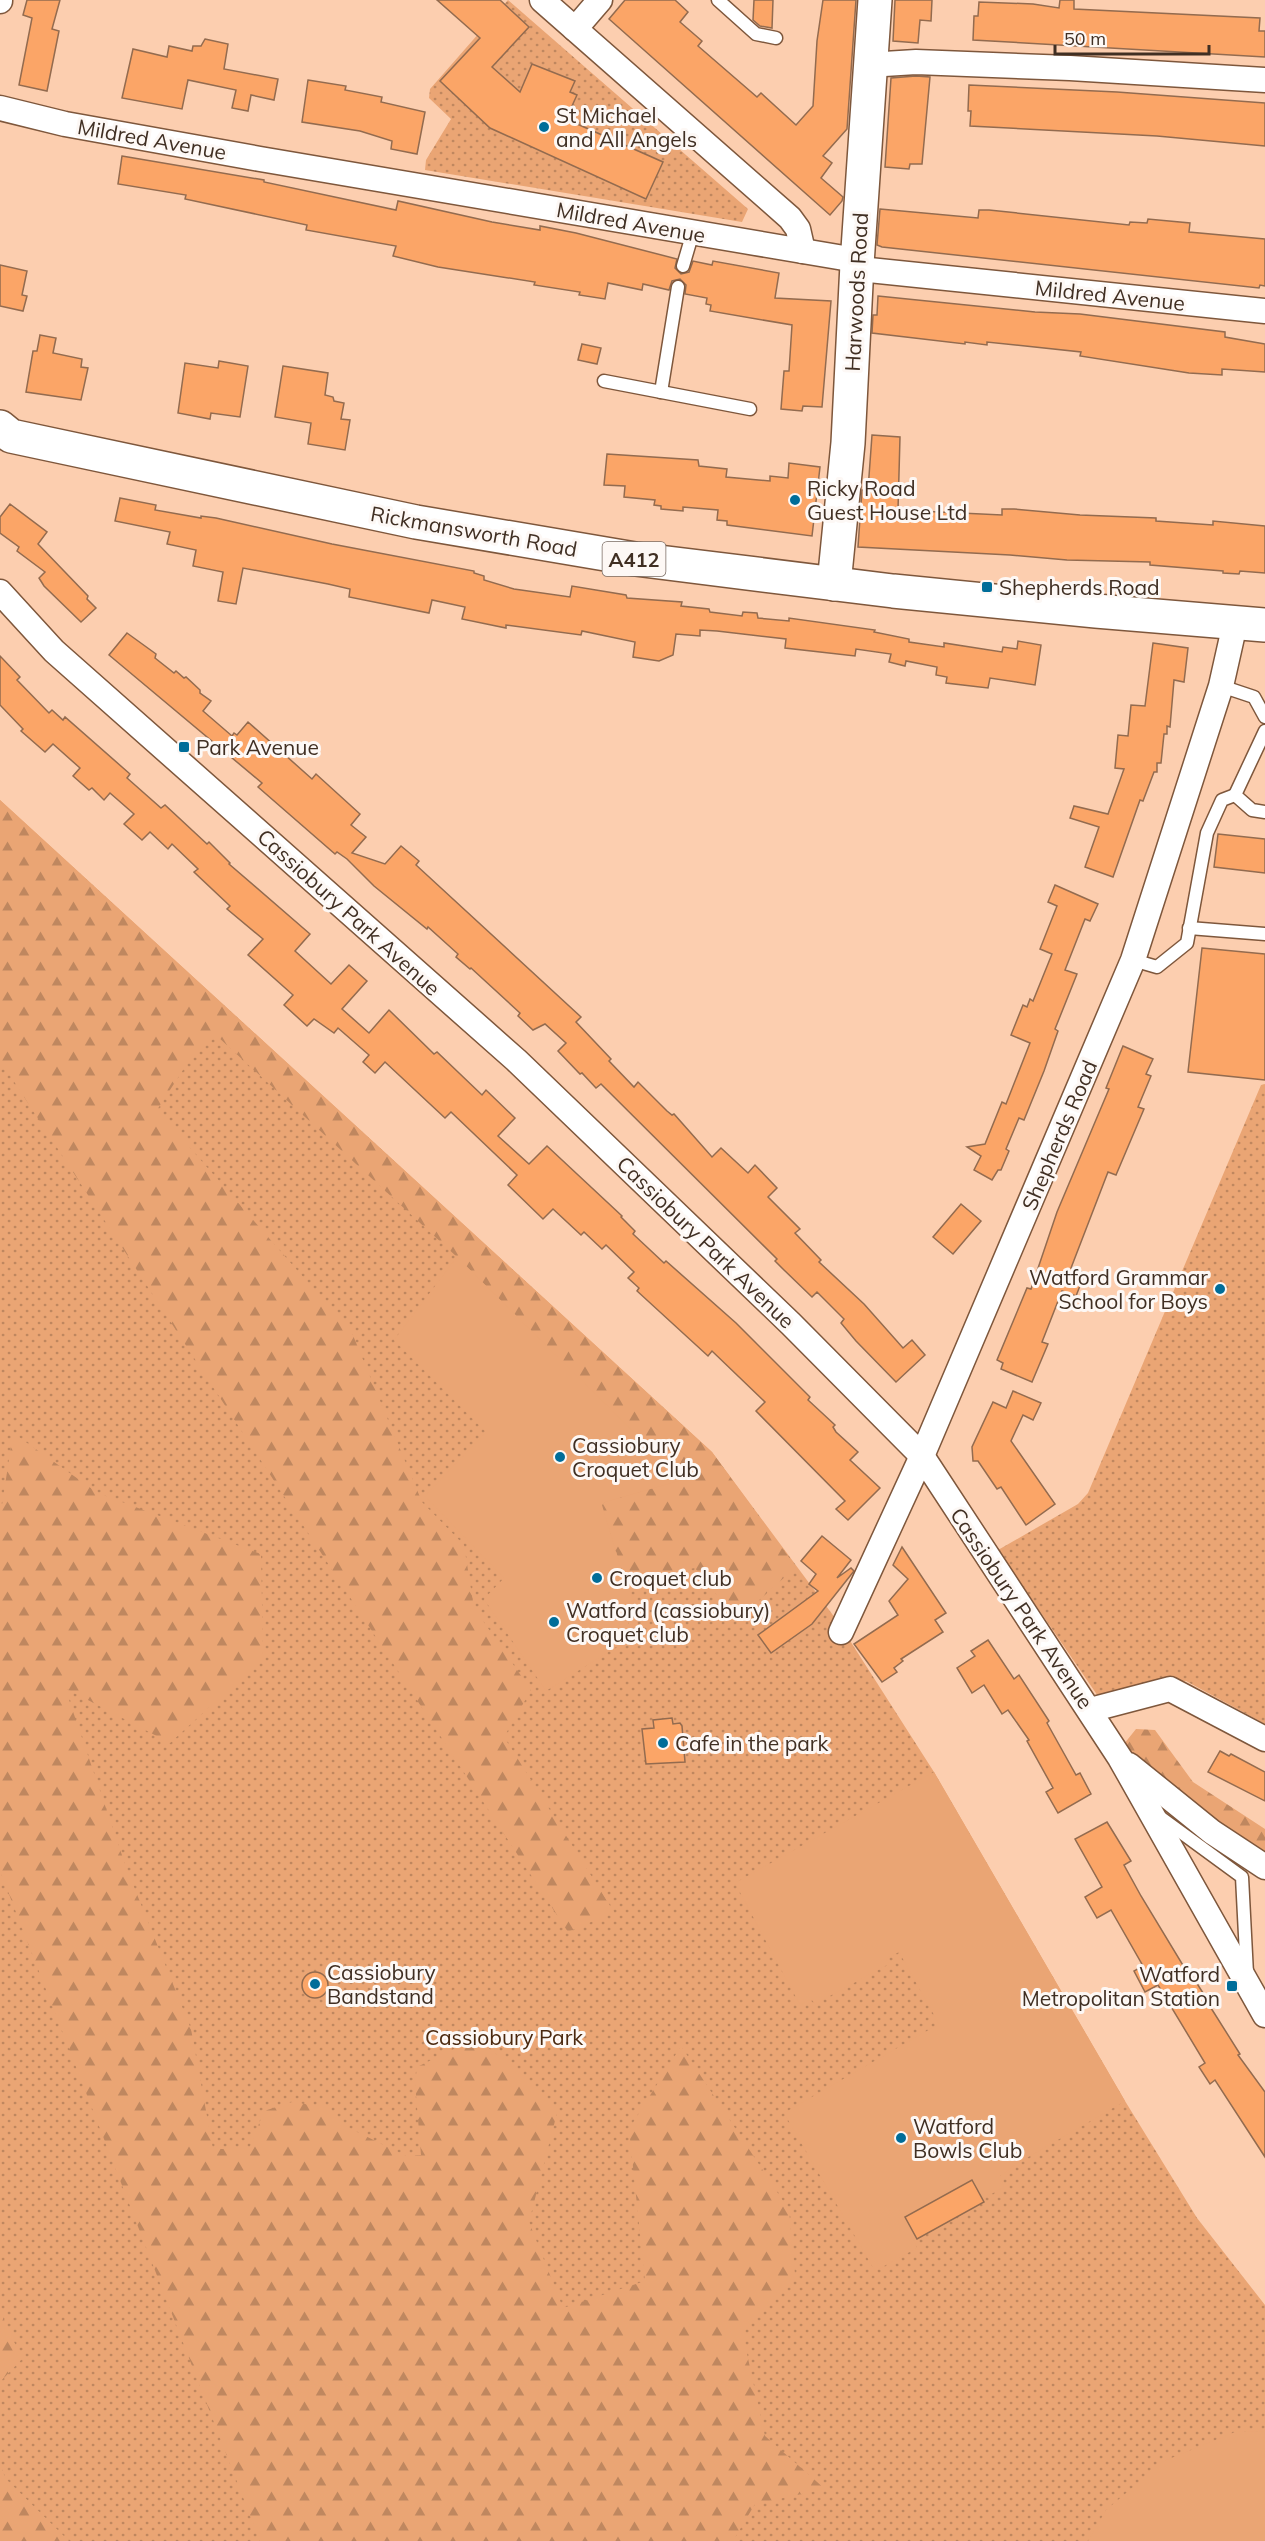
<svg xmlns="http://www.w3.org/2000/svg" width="1265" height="2541" font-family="Mulish,sans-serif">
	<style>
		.grass { fill: url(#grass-dots) }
		.forest { fill: url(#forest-firs) }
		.pitch { fill: #eaa574 }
		.building { fill: #fba567; stroke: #936b4f; stroke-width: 1.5 }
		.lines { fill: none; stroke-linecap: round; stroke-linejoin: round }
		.lane-casing { stroke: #7e573c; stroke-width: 15 }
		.street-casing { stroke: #7e573c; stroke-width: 27 }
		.secondary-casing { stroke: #7e573c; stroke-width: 36 }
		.primary-casing { stroke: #7e573c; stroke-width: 36 }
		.lane { stroke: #fff; stroke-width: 12 }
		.street { stroke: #fff; stroke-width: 24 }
		.secondary { stroke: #fff; stroke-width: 33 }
		.primary { stroke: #fff; stroke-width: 33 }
		.poi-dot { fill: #006d99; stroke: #fdf8f5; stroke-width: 2 }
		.labels { text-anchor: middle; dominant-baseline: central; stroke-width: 6; stroke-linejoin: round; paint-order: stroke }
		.shield { fill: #fdf8f5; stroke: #796b62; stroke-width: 1.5 }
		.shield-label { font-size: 20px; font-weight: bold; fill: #402f23 }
		.poi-label { font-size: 21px; fill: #402f23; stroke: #fdf8f5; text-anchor: start }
		.street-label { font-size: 21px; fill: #402f23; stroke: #fdf8f5 }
		.park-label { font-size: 21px; fill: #4a280e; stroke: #fdf8f5 }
	</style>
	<defs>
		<pattern id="grass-dots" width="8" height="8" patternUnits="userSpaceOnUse" patternTransform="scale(1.5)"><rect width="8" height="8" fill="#eaa574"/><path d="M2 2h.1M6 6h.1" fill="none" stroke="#bf875f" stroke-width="1.8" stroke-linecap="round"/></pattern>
		<pattern id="forest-firs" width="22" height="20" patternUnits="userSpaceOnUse" patternTransform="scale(1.5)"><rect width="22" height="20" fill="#eaa574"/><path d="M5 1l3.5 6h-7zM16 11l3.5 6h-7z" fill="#bf875f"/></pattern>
	</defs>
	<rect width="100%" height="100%" fill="#fcceaf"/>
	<g class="grass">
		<polygon points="508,0 748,209 742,222 425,170 426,160 451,119 429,98 430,89"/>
		<polygon points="0,800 712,1452 838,1622 934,1772 1125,2101 1197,2218 1265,2305 1265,2541 0,2541"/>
		<polygon points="1265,1084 1265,1724 1186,1681 1113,1703 1102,1702 998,1550 1078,1504 1088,1493 1261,1085"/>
	</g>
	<g class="forest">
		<polygon points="0,800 712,1452 796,1567 737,1620 695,1568 625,1579 601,1505 605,1502 681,1480 457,1257 217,1036 194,1053 157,1110 352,1333 422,1502 464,1545 474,1608 531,1690 504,1737 614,1912 568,1932 0,1060"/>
		<polygon points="13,1433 98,1493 261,1554 263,1658 170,1743 65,1688 126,1867 191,2029 213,2149 249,2149 264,2111 292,2102 330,2108 339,2123 406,2156 421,2155 415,2083 417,2067 476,2038 504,2060 557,2113 529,2222 563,2308 645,2281 629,2129 681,2046 789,2210 795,2274 742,2331 765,2436 825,2489 755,2504 733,2541 260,2541 0,1871 0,1518"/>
		<polygon points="1136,1729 1155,1730 1193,1782 1265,1829 1265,1859 1129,1763 1124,1744"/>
		<polygon points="0,2311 22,2359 0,2382"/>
		<polygon points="0,2461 5,2478 69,2541 0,2541"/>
	</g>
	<g class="pitch">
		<polygon points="457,1257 682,1480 605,1502 602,1505 623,1575 635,1604 621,1644 546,1691 484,1599 504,1578 425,1496 486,1432 394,1340"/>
		<polygon points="934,1772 1125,2101 1018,2163 1000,2176 1004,2187 913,2238 917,2248 875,2271 784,2113 939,2024 899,1952 886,1959 889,1964 815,2004 811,1999 800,2005 735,1883"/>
		<polygon points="1265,2431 1265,2541 1088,2541 1106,2510 1164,2461 1235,2432"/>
	</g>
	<g class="building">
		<polygon points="27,0 60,0 52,29 59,31 47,91 19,85 32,18 23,15"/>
		<polygon points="437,0 500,0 529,27 492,67 520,92 532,64 575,81 570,92 577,95 566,119 663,162 646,199 490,128 440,81 480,38"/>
		<polygon points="625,0 675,0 688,12 680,22 702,41 698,46 757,97 761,93 796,125 813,106 817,41 823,0 856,0 847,129 823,156 832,163 821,178 843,197 842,201 830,215 609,19"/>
		<polygon points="754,0 773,0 772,28 760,26 753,20"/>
		<polygon points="895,0 932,0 931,21 920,20 918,43 893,41"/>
		<polygon points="1060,0 1074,0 1074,9 1260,18 1259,31 1265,31 1265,57 973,40 974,16 978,16 979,2 1033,4 1059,8"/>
		<polygon points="205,39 228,44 224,69 278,79 274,100 251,95 248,111 232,108 236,90 188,80 182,109 122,98 133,49 167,57 169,46 192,51 193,46 201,46"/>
		<polygon points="916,76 930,77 922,164 910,164 909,169 885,167 891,78"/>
		<polygon points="308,80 346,86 345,90 382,97 381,102 425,112 417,154 391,149 392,141 360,131 302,122"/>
		<polygon points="969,85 1117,92 1265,103 1265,146 1157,136 970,126 971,111 968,111"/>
		<polygon points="122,156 264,180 264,182 396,210 398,201 492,222 540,230 540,226 576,233 677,259 675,268 681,274 689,272 693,261 712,265 713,261 779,273 775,298 831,301 822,407 803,406 802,411 781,409 784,371 789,371 792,325 710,311 711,305 706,304 707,298 685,294 686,285 680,279 672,281 669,290 643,284 642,290 608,283 605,299 579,295 580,292 534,285 535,282 438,267 393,256 396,246 306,230 307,225 185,199 186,195 118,184"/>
		<polygon points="880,209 978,218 979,210 989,210 1129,225 1130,222 1147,223 1148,219 1190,223 1189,232 1265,239 1265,286 1260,285 1259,288 882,247 877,245"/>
		<polygon points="0,265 27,271 22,295 27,296 23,311 0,306"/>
		<polygon points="878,296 1035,312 1080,314 1225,332 1225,337 1265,344 1265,372 1222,369 1222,375 1189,373 1080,356 1081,352 987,342 987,345 965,342 965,344 872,333 873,315 877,315"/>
		<polygon points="40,335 56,338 53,353 82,359 81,367 88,368 81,400 26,392 33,351 37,351"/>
		<polygon points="582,344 601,348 597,364 578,360"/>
		<polygon points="219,361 248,366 240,417 211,413 210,419 178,413 185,363 218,368"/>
		<polygon points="283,366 328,373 325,395 333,397 334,401 344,403 341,419 350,420 345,450 308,444 311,423 275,417"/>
		<polygon points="872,435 900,437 898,510 1002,515 1002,509 1014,509 1080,515 1156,518 1156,521 1213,525 1213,521 1265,526 1265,573 1240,571 1239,574 1223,573 1223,571 1150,565 1150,562 1067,560 1010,555 858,547 862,490 868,490"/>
		<polygon points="607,454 698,460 699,466 727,469 726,477 770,481 770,476 788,478 789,463 820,467 812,536 727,525 727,521 717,520 718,510 683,507 683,511 661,509 661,506 654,505 655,500 624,497 625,486 604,485"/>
		<polygon points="120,498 156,505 155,510 201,518 201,516 216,518 332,544 474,571 474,573 484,576 484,580 514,589 570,597 572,586 626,595 627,598 682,602 681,606 709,609 710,612 742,616 743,612 757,613 758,618 789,621 789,618 875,630 874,632 909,639 909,642 944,647 944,643 1002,652 1003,647 1017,649 1018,641 1041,645 1035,685 990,678 988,688 946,683 947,677 936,675 937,667 906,661 905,666 889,662 891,654 856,649 855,656 785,648 786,639 717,631 700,630 700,636 676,634 673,655 659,661 633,657 635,642 582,631 581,635 506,625 506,628 462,619 465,607 432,600 429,613 349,597 350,589 328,584 243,568 236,604 218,601 223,572 193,566 196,550 167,544 170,532 115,521"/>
		<polygon points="10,504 47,532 38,544 88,596 87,599 96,608 81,622 44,586 39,578 45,572 17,551 19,547 0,533 0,517"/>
		<polygon points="127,633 156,654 155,658 174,673 176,671 184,678 186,677 200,690 200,693 211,701 203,711 232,736 234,733 237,735 248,722 312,779 316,774 360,814 351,825 366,837 352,853 385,864 401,846 419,861 416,865 581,1017 576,1022 611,1059 609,1061 634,1087 638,1082 667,1111 672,1115 674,1114 712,1157 721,1148 748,1173 755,1165 777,1188 768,1197 800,1229 795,1233 821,1260 819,1262 864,1304 903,1348 912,1340 925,1355 896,1382 856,1341 841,1323 844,1319 817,1292 812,1297 784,1270 775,1261 777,1259 601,1084 596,1088 582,1073 580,1074 558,1051 566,1043 545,1024 533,1030 518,1016 520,1013 471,968 470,969 456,957 458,954 428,927 427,929 374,886 347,859 337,852 335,854 258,787 262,783 109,655"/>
		<polygon points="1153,643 1188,648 1184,682 1174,680 1170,727 1167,726 1167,734 1164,734 1161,763 1157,763 1157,772 1154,772 1143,801 1140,800 1113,877 1085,867 1099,827 1070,818 1074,806 1108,814 1124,769 1115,768 1118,735 1128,736 1131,705 1145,706"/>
		<polygon points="0,656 20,677 17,680 49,713 52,710 63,720 65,717 130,774 127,778 161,808 165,805 207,844 209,842 230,863 229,864 310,934 295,951 331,984 349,965 367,981 342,1009 369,1033 389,1010 434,1054 437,1052 482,1095 486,1090 515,1118 498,1136 529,1164 547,1146 622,1216 621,1217 635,1231 633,1234 664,1263 666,1261 736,1323 810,1397 808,1400 835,1425 833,1427 836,1432 858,1452 850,1460 880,1488 848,1520 836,1509 845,1501 756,1411 765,1402 712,1351 708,1356 637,1291 639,1288 628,1278 634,1272 606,1245 602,1249 584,1232 581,1235 553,1209 543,1219 508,1185 517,1175 451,1112 445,1118 385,1062 375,1073 363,1062 369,1055 338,1028 334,1033 314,1019 307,1026 284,1005 293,995 248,955 263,939 227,909 230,906 194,872 198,869 172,844 168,849 150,832 142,840 124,824 134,814 110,793 104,800 92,788 89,790 73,776 80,768 53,744 45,752 21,731 23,729 0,705"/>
		<polygon points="1218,834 1265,839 1265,873 1214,867"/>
		<polygon points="1055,885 1098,904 1090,921 1085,919 1065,970 1077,974 1055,1029 1058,1031 1044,1071 1024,1120 1019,1118 1006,1149 1009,1151 1001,1170 998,1170 992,1180 974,1170 981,1156 967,1147 985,1144 1002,1102 1006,1104 1030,1043 1011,1035 1023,1005 1027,1007 1030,999 1033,1001 1052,954 1040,949 1057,906 1048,902"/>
		<polygon points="1202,948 1265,954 1265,1080 1188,1072"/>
		<polygon points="1123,1046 1153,1059 1146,1074 1151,1076 1138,1107 1144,1109 1116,1175 1108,1172 1071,1268 1085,1273 1076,1296 1062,1291 1042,1342 1048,1344 1032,1382 1001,1369 1003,1363 997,1360 1027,1288 1031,1289 1057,1212 1109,1089 1106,1088"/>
		<polygon points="961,1204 981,1221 953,1254 933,1237"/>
		<polygon points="1013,1391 1041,1403 1033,1420 1023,1415 1011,1441 1055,1504 1026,1525 1001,1487 997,1489 978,1461 973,1461 972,1447 993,1402 1006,1408"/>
		<polygon points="822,1536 851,1560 837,1578 851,1568 854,1571 812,1624 771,1653 758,1635 818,1591 809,1584 816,1574 801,1561"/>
		<polygon points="902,1547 946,1613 935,1620 943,1632 901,1659 903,1661 894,1668 897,1672 882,1682 854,1644 898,1615 889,1601 908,1579 893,1565"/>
		<polygon points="988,1640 1014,1679 1019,1675 1049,1721 1047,1723 1076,1775 1080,1773 1091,1794 1058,1813 1046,1792 1053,1788 1027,1741 1029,1740 1008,1710 1002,1714 984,1685 972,1693 957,1668 975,1656 971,1651"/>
		<polygon points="672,1718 673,1724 680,1723 682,1726 685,1762 646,1764 642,1729 654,1728 653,1720"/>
		<polygon points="1220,1751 1229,1756 1231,1754 1265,1772 1265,1801 1208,1772"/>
		<polygon points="1107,1822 1131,1861 1124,1865 1141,1896 1187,1972 1189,1971 1212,2007 1211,2008 1240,2054 1238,2055 1265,2092 1265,2157 1215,2080 1210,2084 1199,2067 1205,2063 1158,1985 1145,1992 1134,1971 1143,1966 1111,1910 1097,1918 1085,1897 1102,1887 1075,1839"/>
		<circle cx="315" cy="1985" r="13"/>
		<polygon points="972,2180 984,2202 917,2239 905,2217"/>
	</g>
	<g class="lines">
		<g class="lane-casing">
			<g id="lane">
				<polyline points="718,0 756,34 776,38"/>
				<polyline points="683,266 693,232"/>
				<polyline points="604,381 750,409"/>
				<polyline points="661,392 678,287"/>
				<polyline points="1221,686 1254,697 1265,717"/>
				<polyline points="1265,731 1235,795 1252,810 1265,812"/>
				<polyline points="1189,928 1265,934"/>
				<polyline points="1133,960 1157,967 1187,943 1207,833 1222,800 1235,795"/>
				<polyline points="1160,1817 1242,1877 1247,1974"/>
			</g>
		</g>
		<g class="street-casing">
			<g id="street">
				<polyline points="542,0 790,218 798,229 803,251"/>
				<polyline points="0,1 0,0"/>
				<polyline points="575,29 600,0"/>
				<polyline points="871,62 884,64 916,62 1070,68 1265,80"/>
				<polyline points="0,108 65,124 260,159 844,258 869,270 1265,311"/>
				<polyline points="0,592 54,651 516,1060 791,1324 922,1456 1120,1758 1265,2015"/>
				<polyline points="841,1632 922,1456 1133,960 1221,686 1232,637 1232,622"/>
				<polyline points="1090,1710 1170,1689 1265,1739"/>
				<polyline points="1129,1765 1212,1832 1265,1867"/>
			</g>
		</g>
		<g class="secondary-casing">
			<polyline id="secondary" points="834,584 848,443 857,264 875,0"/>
		</g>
		<g class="primary-casing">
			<polyline id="primary" points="0,427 11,436 416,522 635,559 893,591 1096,611 1265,625"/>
		</g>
		<use href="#lane" class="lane"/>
		<use href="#street" class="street"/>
		<use href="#secondary" class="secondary"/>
		<use href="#primary" class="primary"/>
	</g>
	<g class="poi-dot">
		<circle cx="544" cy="127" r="6"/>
		<circle cx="795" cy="500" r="6"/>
		<rect x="981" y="581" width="12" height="12" rx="3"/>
		<rect x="178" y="741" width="12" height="12" rx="3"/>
		<circle cx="1220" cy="1289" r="6"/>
		<circle cx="560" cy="1457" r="6"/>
		<circle cx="597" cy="1578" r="6"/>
		<circle cx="554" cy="1622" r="6"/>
		<circle cx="663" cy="1743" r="6"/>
		<circle cx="315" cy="1984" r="6"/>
		<rect x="1226" y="1980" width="12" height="12" rx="3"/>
		<circle cx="901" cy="2138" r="6"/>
	</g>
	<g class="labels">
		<rect class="shield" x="602.5" y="542" width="63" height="34" rx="4.5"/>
		<g class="shield-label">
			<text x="634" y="559">A412</text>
		</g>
		<g class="poi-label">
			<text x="556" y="115">St Michael<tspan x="556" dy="24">and All Angels</tspan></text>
			<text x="807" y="488">Ricky Road<tspan x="807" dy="24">Guest House Ltd</tspan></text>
			<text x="999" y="587">Shepherds Road</text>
			<text x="196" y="747">Park Avenue</text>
			<text x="1208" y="1277" text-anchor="end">Watford Grammar<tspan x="1208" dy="24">School for Boys</tspan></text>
			<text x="572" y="1445">Cassiobury<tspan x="572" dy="24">Croquet Club</tspan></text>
			<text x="609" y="1578">Croquet club</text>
			<text x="566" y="1610">Watford (cassiobury)<tspan x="566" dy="24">Croquet club</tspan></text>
			<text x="675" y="1743">Cafe in the park</text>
			<text x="327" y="1972">Cassiobury<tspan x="327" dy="24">Bandstand</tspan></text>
			<text x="1220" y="1974" text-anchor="end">Watford<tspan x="1220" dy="24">Metropolitan Station</tspan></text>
			<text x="913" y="2126">Watford<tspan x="913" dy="24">Bowls Club</tspan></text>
		</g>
		<g class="street-label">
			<text transform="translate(152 139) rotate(10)">Mildred Avenue</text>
			<text transform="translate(631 222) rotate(10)">Mildred Avenue</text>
			<text transform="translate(856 292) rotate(-87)">Harwoods Road</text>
			<text transform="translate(1110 295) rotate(6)">Mildred Avenue</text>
			<text transform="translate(474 531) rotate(10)">Rickmansworth Road</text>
			<text transform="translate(349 912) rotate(42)">Cassiobury Park Avenue</text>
			<text transform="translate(1059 1135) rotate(-67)">Shepherds Road</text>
			<text transform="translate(706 1242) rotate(44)">Cassiobury Park Avenue</text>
			<text transform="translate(1022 1608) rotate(56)">Cassiobury Park Avenue</text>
		</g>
		<g class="park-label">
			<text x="504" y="2037">Cassiobury Park</text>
		</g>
	</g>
	<path d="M1055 45v9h154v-9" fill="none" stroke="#402f23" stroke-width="3"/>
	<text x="1064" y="45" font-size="18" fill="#402f23" stroke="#fdf8f5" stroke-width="4.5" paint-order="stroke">50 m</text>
</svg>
